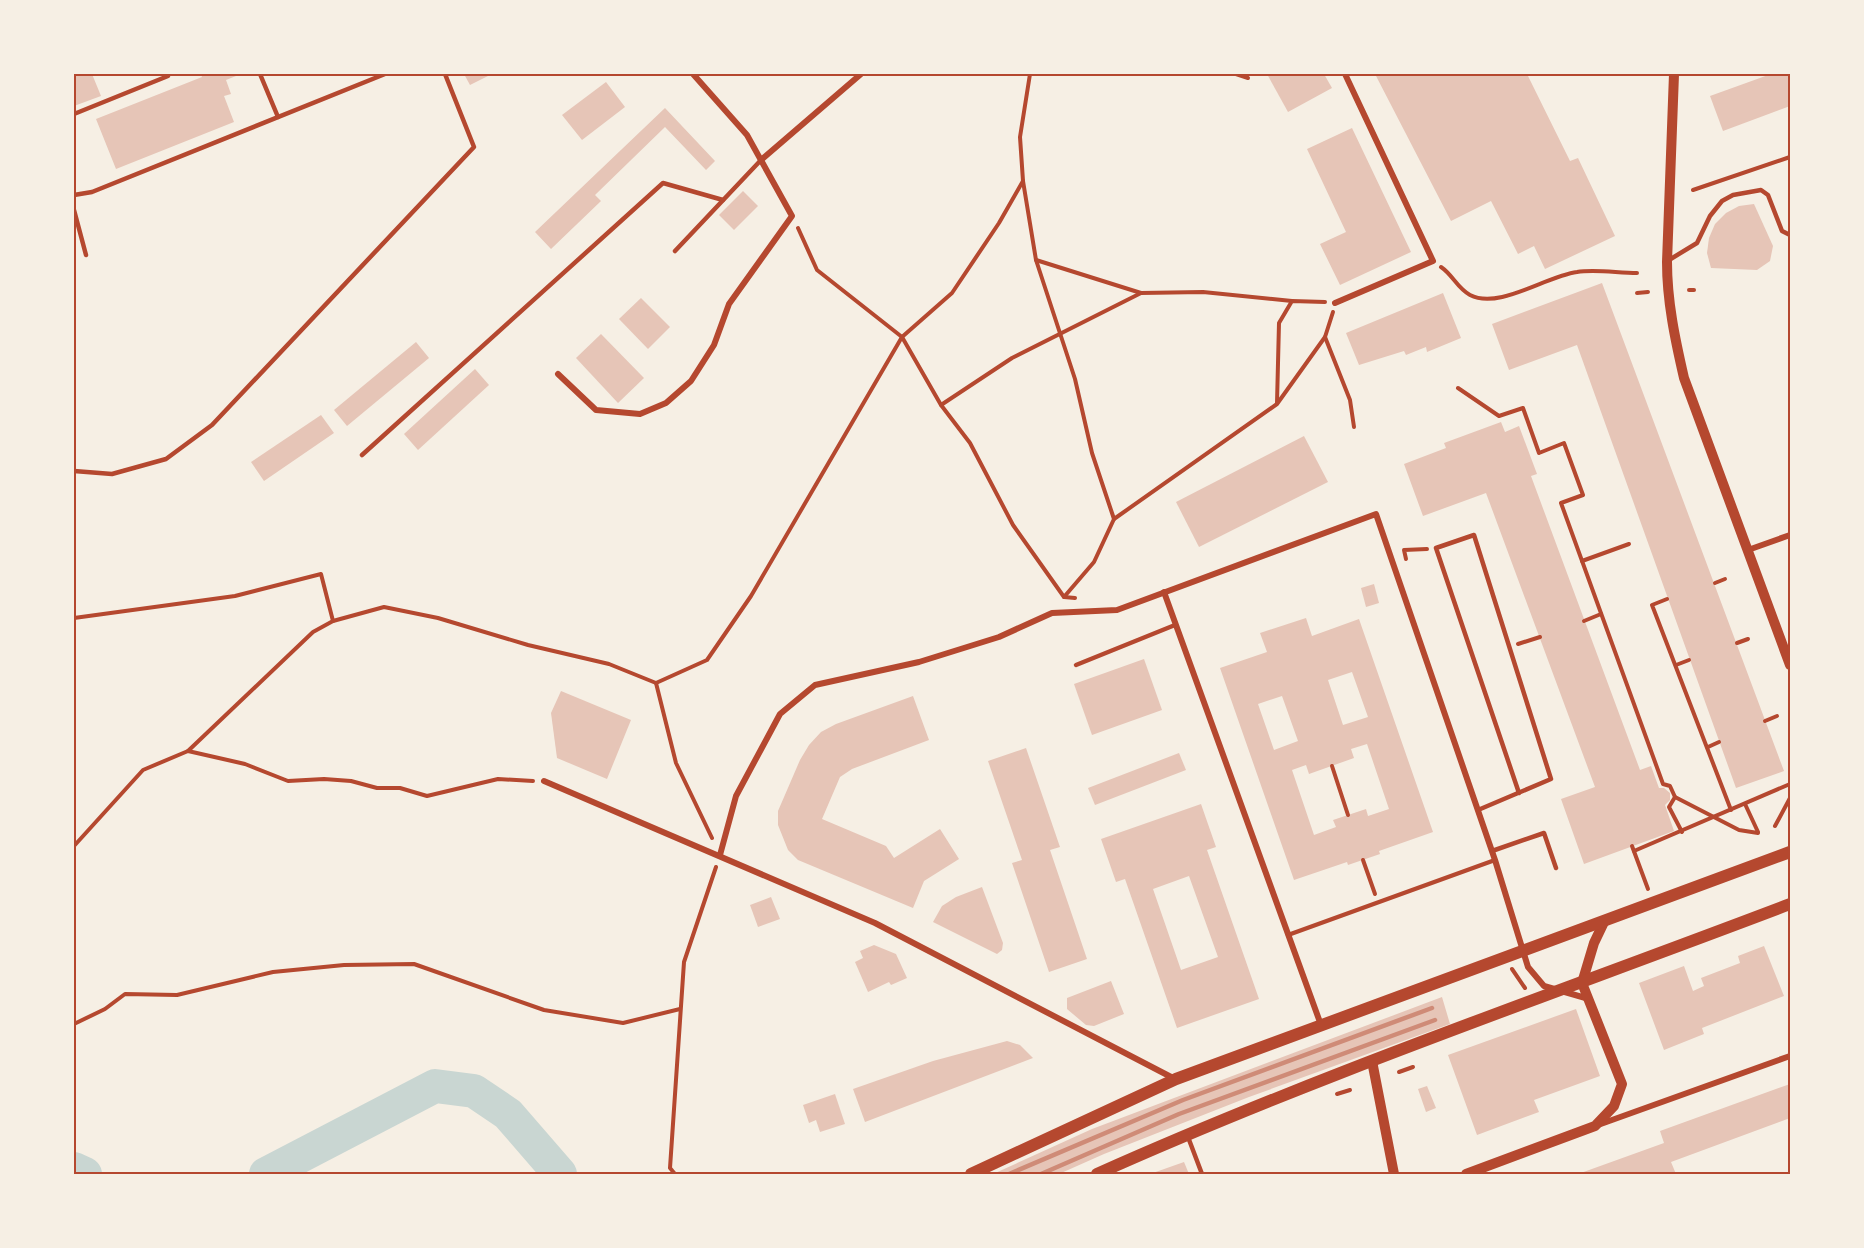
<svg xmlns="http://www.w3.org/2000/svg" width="1864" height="1248" font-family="'IBM Plex Sans',sans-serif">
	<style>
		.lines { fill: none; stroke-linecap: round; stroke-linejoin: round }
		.river { stroke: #c9d6d2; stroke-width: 34 }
		.building { fill: #e6c5b7; fill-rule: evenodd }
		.path { stroke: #b5482f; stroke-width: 4 }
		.service { stroke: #b5482f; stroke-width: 4.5 }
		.minor { stroke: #b5482f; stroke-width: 6 }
		.tertiary { stroke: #b5482f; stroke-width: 10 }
		.secondary { stroke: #b5482f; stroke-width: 12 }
		.rail { stroke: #cf8b77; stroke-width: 4.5 }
		.neatline { fill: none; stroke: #b5482f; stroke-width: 2 }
	</style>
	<rect width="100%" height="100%" fill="#f6efe4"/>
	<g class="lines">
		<g class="river">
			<polyline points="74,1169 85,1174"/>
			<polyline points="266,1174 435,1086 474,1091 508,1114 560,1174"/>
		</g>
	</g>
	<g class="building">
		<polygon points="74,74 92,74 101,96 74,106"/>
		<polygon points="201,74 241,74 226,80 231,94 224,96 234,122 116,169 96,119 202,77"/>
		<polygon points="464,74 492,74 470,85"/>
		<polygon points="1267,74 1324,74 1332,88 1288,112"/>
		<polygon points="1375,74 1527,74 1570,161 1578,158 1615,236 1545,269 1534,246 1518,254 1491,201 1451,221"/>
		<polygon points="1771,74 1790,74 1790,106 1723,131 1710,96"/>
		<polygon points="606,82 625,107 582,140 562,115"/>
		<polygon points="665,108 715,161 706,170 665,127 595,195 601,201 551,249 535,232"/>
		<polygon points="1352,128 1411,252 1340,285 1320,244 1346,232 1307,149"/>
		<polygon points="743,191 758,206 734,230 719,215"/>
		<polygon points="1754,204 1773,246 1770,261 1757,270 1711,268 1707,253 1709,238 1715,224 1726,213 1739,206"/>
		<polygon points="1602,283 1784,771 1736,788 1577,345 1509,370 1492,324"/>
		<polygon points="1443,293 1461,338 1427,352 1426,347 1406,355 1404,351 1359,365 1346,333"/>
		<polygon points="641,298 670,327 648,349 619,319"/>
		<polygon points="601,334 644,378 618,403 576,358"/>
		<polygon points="416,342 429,358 347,426 334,410"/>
		<polygon points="475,369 489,385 418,450 404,434"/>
		<polygon points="321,415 334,433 264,481 251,462"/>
		<polygon points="1501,422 1505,432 1519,426 1537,474 1531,476 1640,770 1651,766 1659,788 1664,788 1670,793 1670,800 1665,805 1674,831 1584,864 1561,799 1595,787 1486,493 1423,516 1404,464 1446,448 1444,443"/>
		<polygon points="1304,436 1328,482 1199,547 1176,502"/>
		<polygon points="1374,584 1379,603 1366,607 1361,588"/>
		<path d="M1306,618L1312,636L1359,619L1433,832L1379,851L1380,854L1348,865L1347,862L1294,880L1220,668L1267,652L1260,633ZM1352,672L1368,717L1343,725L1328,680ZM1282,696L1298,741L1274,750L1258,704ZM1367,744L1389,809L1368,816L1366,809L1333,820L1336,827L1314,835L1292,770L1306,765L1309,774L1354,758L1351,749Z"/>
		<polygon points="1144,659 1162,710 1092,735 1074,684"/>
		<polygon points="561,691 631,720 607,779 557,758 551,713"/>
		<polygon points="913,696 929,740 852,769 840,777 822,819 886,846 894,858 940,829 959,859 924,881 913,908 798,860 788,850 778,825 778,811 800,760 809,745 821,732 836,724"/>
		<polygon points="1026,748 1060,847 1050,850 1087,959 1049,972 1012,863 1022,860 988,761"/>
		<polygon points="1179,753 1186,770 1095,805 1088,788"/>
		<path d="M1201,804L1216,847L1207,850L1259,999L1177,1028L1125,879L1116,882L1101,839ZM1189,876L1218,957L1181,970L1153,889Z"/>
		<polygon points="982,887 1003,943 1002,950 997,954 933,922 942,906 956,897"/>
		<polygon points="771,897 780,919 758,927 750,905"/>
		<polygon points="874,945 896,954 907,978 891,985 889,982 868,992 855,962 863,958 860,951"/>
		<polygon points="1764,946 1784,996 1702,1028 1704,1034 1664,1050 1639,983 1684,966 1693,991 1704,986 1701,978 1740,963 1738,956"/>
		<polygon points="1111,981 1124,1014 1094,1026 1086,1025 1067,1009 1067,998"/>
		<polygon points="1442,997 1450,1024 1249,1097 1104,1154 1059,1174 993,1174 1092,1129"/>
		<polygon points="1576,1009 1600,1076 1534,1100 1539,1112 1477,1135 1448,1055"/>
		<polygon points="1007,1041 1020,1045 1033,1058 865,1122 853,1089 933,1061"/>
		<polygon points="1790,1084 1790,1118 1671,1162 1676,1174 1578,1174 1664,1143 1660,1131"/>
		<polygon points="1427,1086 1436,1108 1426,1112 1418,1089"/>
		<polygon points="835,1094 845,1124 820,1132 816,1120 809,1123 803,1105"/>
		<polygon points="1184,1162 1189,1174 1150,1174"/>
	</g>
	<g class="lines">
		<g class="path">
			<polyline points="1030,74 1020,137 1023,181 1036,260 1075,379 1092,453 1114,519"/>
			<polyline points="1236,74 1248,78"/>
			<polyline points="1693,190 1790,157"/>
			<polyline points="798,228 817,270 902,337 941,405 970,443 1013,525 1064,597 1075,598"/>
			<polyline points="1036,260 1141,293 1203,292 1292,301"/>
			<path d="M1441,267C1453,275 1457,288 1470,295C1499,310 1546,276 1577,272C1595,269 1618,273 1637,273"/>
			<polyline points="1689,290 1694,290"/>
			<polyline points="1637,293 1648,292"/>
			<polyline points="1333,312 1325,337 1350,400 1354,427"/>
			<polyline points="1458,388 1499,416 1523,408 1539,453 1564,443 1583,495 1561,503 1663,784 1670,786 1675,797 1739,830 1758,833"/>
			<polyline points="1277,403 1279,323 1292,301 1325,302"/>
			<polyline points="941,405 1012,358 1141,293"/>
			<polyline points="1406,559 1404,550 1427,549"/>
			<polyline points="1582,561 1629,544"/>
			<polyline points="1715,583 1725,579"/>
			<polyline points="1064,597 1094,562 1114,519 1277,404 1325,337"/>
			<polyline points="1667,599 1652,605 1731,810"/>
			<polyline points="74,618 235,596 321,574 333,621"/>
			<polyline points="1584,621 1601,614"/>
			<polyline points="1737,643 1748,639"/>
			<polyline points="1518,644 1540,637"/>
			<polyline points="1676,665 1689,660"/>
			<polyline points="656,683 676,763 712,838"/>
			<polyline points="1765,721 1777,716"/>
			<polyline points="1708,747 1719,742"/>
			<polyline points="188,751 313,632 333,621 384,607 438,618 528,645 609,664 656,683 707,660 751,596 902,337 952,293 999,223 1023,181"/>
			<polyline points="1332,766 1348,815"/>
			<polyline points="1675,797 1669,807 1682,832"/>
			<polyline points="1745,804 1758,832"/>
			<polyline points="1775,826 1790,798"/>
			<polyline points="74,846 143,770 188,751 245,764 288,781 324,779 351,781 377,788 400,788 427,796 498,779 533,781"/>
			<polyline points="1632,846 1648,889"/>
			<polyline points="1634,851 1790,784"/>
			<polyline points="1363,860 1375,894"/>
			<polyline points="1512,969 1525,988"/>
			<polyline points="74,1024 105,1009 125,994 177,995 273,972 344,965 414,964 544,1010 623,1023 680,1009"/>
			<polyline points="1399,1072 1413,1067"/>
			<polyline points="1337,1094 1350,1090"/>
			<polyline points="675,1174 670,1168 684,962 716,867"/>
		</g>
		<g class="service">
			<polyline points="260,74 278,117"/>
			<polyline points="74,114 168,76"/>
			<polyline points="74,195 92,192 385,74"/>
			<polyline points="74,210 86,255"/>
			<polyline points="675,251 761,160"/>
			<polyline points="1669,260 1697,243 1710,216 1722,201 1733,195 1761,190 1768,195 1782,231 1790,235"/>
			<polyline points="362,455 663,183 723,200"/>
			<polyline points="74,471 112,474 166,459 212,425 474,147 445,74"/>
			<polyline points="1076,665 1175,625"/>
			<polyline points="1478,810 1551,779 1474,535 1436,548 1519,793"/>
			<polyline points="1492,851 1544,833 1556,868"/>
			<polyline points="1288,935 1495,860"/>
			<polyline points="1188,1137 1202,1174"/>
		</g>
		<g class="minor">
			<polyline points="761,160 861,74"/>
			<polyline points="1335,303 1433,261 1345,74"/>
			<polyline points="558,374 596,410 640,414 666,403 691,381 714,345 729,304 792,216 747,135 693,74"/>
			<polyline points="1748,550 1790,535"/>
			<polyline points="1164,592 1321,1025"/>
			<polyline points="544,781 875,923 1175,1079"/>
			<polyline points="720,855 736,796 780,714 815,685 919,662 999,637 1052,613 1117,610 1376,514 1495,860 1528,967 1544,986 1589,999"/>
			<polyline points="1598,1125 1790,1056"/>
		</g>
		<g class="tertiary">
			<path d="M1674,74L1667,262C1667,301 1675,339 1684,378L1790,665"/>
			<polyline points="1372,1061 1394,1174"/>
			<polyline points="1466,1174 1595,1126 1614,1106 1622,1084 1582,983 1594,943 1605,920"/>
		</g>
		<g class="secondary">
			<polyline points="971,1174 1176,1079 1790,852"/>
			<path d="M1097,1174C1323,1073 1559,992 1790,904"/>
		</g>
		<g class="rail">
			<polyline points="1009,1174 1183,1100 1432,1008"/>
			<polyline points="1041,1174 1179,1114 1435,1020"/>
		</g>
	</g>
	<rect width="1864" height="1248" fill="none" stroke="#f6efe4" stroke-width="150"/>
	<rect x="75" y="75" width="1714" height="1098" class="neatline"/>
</svg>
